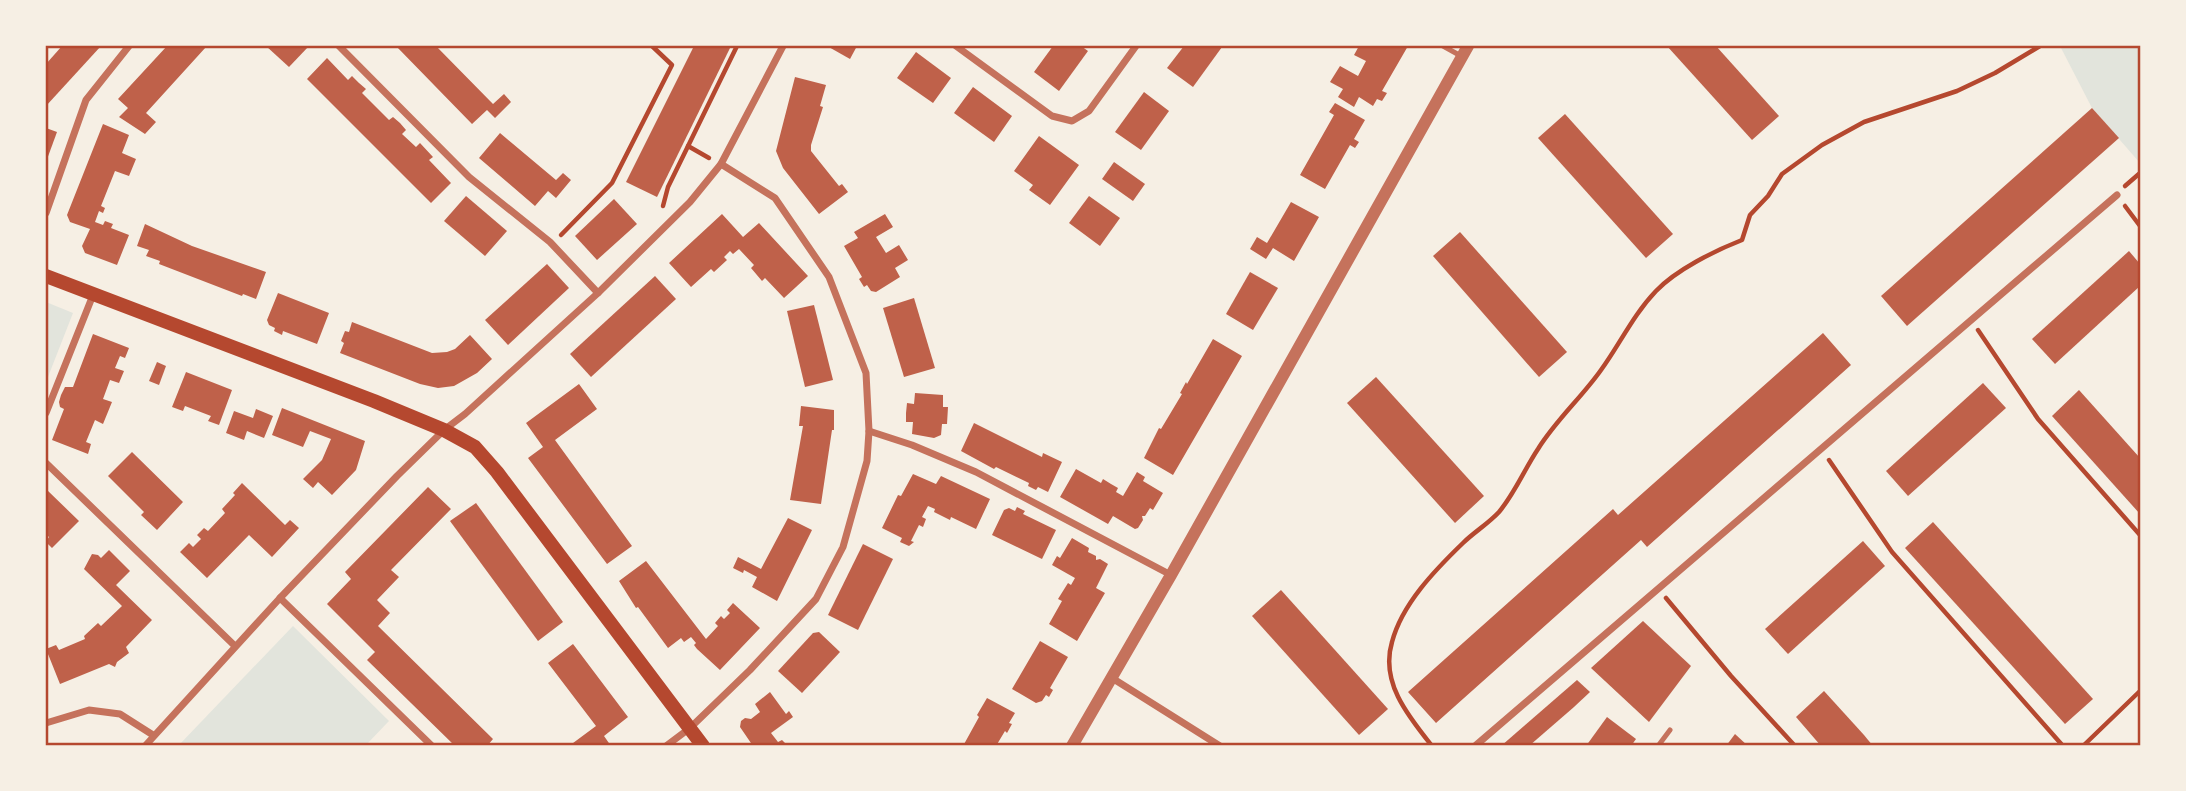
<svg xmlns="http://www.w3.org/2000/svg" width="2186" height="791" font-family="'IBM Plex Sans',sans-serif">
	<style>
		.green { fill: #e2e4dc }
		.building { fill: #bf614a }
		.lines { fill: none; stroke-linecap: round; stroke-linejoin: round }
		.path { stroke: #b5482f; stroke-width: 4.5 }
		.service { stroke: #c5725c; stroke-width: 5 }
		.minor { stroke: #c5725c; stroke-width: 7 }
		.tertiary { stroke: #c5725c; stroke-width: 12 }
		.secondary { stroke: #b5482f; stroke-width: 14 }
		.neatline { fill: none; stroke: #b5482f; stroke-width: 2.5 }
	</style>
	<rect width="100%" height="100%" fill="#f6efe4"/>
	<g class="green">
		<polygon points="2060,46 2140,46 2140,163 2092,108"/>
		<polygon points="46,302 73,313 46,382"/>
		<polygon points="293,626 389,721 366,745 179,745"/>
	</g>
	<g class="building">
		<polygon points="62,46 101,46 46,106 46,64"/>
		<polygon points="167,46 206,47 146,113 156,122 145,134 119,117 128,108 118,99"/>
		<polygon points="266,46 309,46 289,67"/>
		<polygon points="396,46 436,46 493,104 504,94 511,102 495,118 487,110 472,124"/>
		<polygon points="694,46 731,46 657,197 626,182"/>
		<polygon points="827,46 857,46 850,59"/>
		<polygon points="1053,46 1081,46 1088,51 1059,91 1034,72"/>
		<polygon points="1184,46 1219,46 1222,47 1193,87 1167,68"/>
		<polygon points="1359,46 1408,46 1382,91 1387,93 1382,101 1377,99 1373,106 1359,97 1354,107 1338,97 1343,89 1330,82 1340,66 1358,76 1366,61 1354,55"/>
		<polygon points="1667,46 1716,46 1779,116 1752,140"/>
		<polygon points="916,52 951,78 933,103 897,78"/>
		<polygon points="327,58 348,80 352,76 359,83 366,89 362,93 389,120 393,117 400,123 406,130 402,134 416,147 420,143 433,157 429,160 451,183 431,203 307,79"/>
		<polygon points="795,77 826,85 820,106 823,107 811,145 811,151 839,186 842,184 848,192 819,214 783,168 776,151"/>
		<polygon points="973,87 1012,116 994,142 954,113"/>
		<polygon points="1144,92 1169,111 1141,150 1115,132"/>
		<polygon points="1335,103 1365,120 1354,139 1359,142 1355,148 1350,145 1325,189 1300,175 1334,115 1329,112"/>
		<polygon points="2092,108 2119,138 1907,326 1881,296"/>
		<polygon points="1565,114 1673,234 1646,258 1538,138"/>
		<polygon points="103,124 129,135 122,153 136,159 129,176 115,171 101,206 105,208 103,213 99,211 95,222 103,225 105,221 113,224 111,228 129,235 117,265 85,253 82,246 90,229 70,222 67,215"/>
		<polygon points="46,128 57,132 46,162"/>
		<polygon points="500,133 556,180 563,173 571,180 556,198 548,191 535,206 479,158"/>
		<polygon points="1039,136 1079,165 1050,205 1029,190 1033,185 1014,171"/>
		<polygon points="1114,162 1145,184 1133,201 1102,179"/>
		<polygon points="466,196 507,231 485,256 444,221"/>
		<polygon points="1089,196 1120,218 1100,246 1069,223"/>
		<polygon points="614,199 637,224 597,260 575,236"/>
		<polygon points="1291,202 1319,217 1294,261 1273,248 1266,259 1250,249 1257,237 1267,243"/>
		<polygon points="722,214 743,237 759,223 808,276 784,298 765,278 762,281 751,268 754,265 739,249 733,254 730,251 724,257 727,260 714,272 711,269 691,287 669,263"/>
		<polygon points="885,214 893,227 876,237 886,253 899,245 908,260 895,268 900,277 876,292 871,291 867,285 864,287 859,279 862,277 844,246 858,238 854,232"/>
		<polygon points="145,224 192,246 266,272 256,299 243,294 242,296 159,264 160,261 146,256 149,250 137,246"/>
		<polygon points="1460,232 1567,352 1539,377 1433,256"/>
		<polygon points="2129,251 2140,264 2140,286 2055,364 2032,339"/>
		<polygon points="547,264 569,288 508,345 485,320"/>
		<polygon points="1250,272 1278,288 1253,330 1226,314"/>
		<polygon points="655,276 676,299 591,377 570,354"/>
		<polygon points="278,293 329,313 317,344 283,331 282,335 274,331 275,328 269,325 267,320"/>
		<polygon points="914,298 935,368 904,377 883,308"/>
		<polygon points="814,305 833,380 805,387 787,311"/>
		<polygon points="352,322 432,353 447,352 455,349 470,335 492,359 477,373 454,386 438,388 420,384 340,353 344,343 341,341 345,331 349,332"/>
		<polygon points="1823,333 1851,365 1647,547 1641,540 1436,723 1408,692 1613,509 1618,515"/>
		<polygon points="93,334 129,348 125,358 120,356 115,368 124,371 119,383 110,380 103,399 112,402 103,424 95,420 86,442 91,444 88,454 52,440 64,409 60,407 59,402 61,395 65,387 73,387"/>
		<polygon points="1213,339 1242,356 1173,475 1144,458 1159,428 1161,429 1182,394 1180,393 1186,382 1187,384"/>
		<polygon points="157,362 166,366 159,385 149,381"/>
		<polygon points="186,372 232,390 219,425 208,421 211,416 185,406 183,411 172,407"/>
		<polygon points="1376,377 1484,496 1455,523 1347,403"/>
		<polygon points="1983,383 2006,408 1908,496 1886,471"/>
		<polygon points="579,384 597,409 555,440 632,546 607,564 528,458 543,447 526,423"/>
		<polygon points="2079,390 2140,458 2140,514 2052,416"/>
		<polygon points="915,393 943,395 943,407 948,407 947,424 942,424 941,435 934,438 912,434 913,422 906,422 906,413 907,403 914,404"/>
		<polygon points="801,406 834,410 834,430 832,430 821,504 790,500 803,426 799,426"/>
		<polygon points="282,408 365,441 356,470 332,495 318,482 313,488 303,479 322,460 331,439 310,431 303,447 272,435"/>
		<polygon points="256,409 273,416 264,438 247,431 244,440 226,433 234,411 253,418"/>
		<polygon points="974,423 1042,457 1043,453 1062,462 1048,492 1038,487 1036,490 1028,486 1029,483 996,467 994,469 961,451"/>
		<polygon points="132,452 183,502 157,530 141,515 144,512 108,476"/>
		<polygon points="1076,469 1101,483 1103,479 1111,484 1118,488 1116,492 1123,496 1137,472 1145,477 1143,481 1163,493 1153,510 1150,508 1145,516 1142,516 1143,520 1138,528 1135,529 1113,516 1108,524 1060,497"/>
		<polygon points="913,474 936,484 941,476 990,499 976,529 951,517 950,520 934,512 935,509 928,506 922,517 926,519 923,527 919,525 911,541 914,542 909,546 900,542 902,538 882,528 898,495 901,496"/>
		<polygon points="242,483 285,525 290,520 299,528 272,557 249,535 207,578 180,552 189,543 193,547 201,539 197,535 204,528 208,531 225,513 222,509 235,495 233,493"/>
		<polygon points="428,487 451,509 391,570 399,577 377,600 390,613 378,626 493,739 487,746 455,746 367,660 375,652 327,604 351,579 345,572"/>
		<polygon points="46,489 79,521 52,548 46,542 49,537 46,534"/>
		<polygon points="476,503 563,622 538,641 450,521"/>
		<polygon points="1017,507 1025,511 1023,514 1056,530 1042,559 992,535 1004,510 1009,508 1015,511"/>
		<polygon points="788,518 812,530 777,601 752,587 757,577 744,570 743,573 733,568 738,557 761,569"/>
		<polygon points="1933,522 2093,699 2065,724 1905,548"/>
		<polygon points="1072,538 1089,548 1088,552 1096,556 1096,560 1100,559 1108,564 1096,588 1105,593 1077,641 1049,624 1062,601 1058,599 1068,583 1071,585 1075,578 1052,565 1057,556 1060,558"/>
		<polygon points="1863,541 1885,566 1788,654 1765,629"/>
		<polygon points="863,544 893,559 858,630 828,615"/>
		<polygon points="109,550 130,571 116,585 152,620 126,647 129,653 117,662 115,667 109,664 60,684 46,649 56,645 59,650 85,639 84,636 98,623 101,626 122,606 84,569 92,554 98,555 101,558"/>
		<polygon points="646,561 706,639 718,626 715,623 721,616 724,619 730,613 727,610 733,603 760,628 720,670 697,649 694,645 696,643 691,637 684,642 681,638 668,648 638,607 636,608 619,581"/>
		<polygon points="1281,590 1388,709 1359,735 1252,616"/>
		<polygon points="1643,621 1691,666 1649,722 1591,668"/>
		<polygon points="819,632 840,652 802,693 778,671 813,633"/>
		<polygon points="1040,641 1068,657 1050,688 1053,690 1049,697 1046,695 1042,701 1036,703 1012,689"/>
		<polygon points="573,644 628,717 604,736 611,746 569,746 596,726 548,663"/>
		<polygon points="1577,680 1590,692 1574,707 1529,746 1501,746"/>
		<polygon points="1824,691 1864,735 1873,746 1821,746 1796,717"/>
		<polygon points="770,692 786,714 789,711 793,717 771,733 778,742 782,740 786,744 753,746 740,727 741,721 745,718 751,719 760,712 755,704"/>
		<polygon points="987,698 1015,713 1009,723 1012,724 1007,733 1005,731 996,746 963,746 979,717 977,715"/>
		<polygon points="1607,717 1636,739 1631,746 1586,746"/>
		<polygon points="1735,734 1748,746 1726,746"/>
	</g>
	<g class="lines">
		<g class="path">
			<polyline points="688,146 709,158"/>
			<polyline points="2125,186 2140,173"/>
			<polyline points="663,206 668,187 737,46"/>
			<polyline points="2125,206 2140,226"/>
			<polyline points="561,235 612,183 672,65 652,46"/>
			<polyline points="1978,330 2038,419 2140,535"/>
			<polyline points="1829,460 1892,552 2063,746"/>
			<polyline points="1666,598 1731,676 1795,746"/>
			<path d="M1432,746C1408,716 1380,682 1392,642C1402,604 1435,570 1463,543C1474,532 1488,524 1499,512C1515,493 1524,470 1538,449C1556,420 1582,397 1601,370C1620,344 1633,315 1656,291C1676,270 1714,251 1742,240L1750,215L1768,196L1782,174L1822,145L1864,122L1957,91L1995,73L2040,46"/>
			<polyline points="2083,746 2140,691"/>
		</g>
		<g class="service">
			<polyline points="1443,46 1461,56"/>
			<polyline points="1658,746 1670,730"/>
		</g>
		<g class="minor">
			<polyline points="339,46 469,177 550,242 598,293"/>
			<polyline points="956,46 1052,116 1072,121 1089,111 1136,46"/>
			<polyline points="46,213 86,100 129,46"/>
			<polyline points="46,413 93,295"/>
			<polyline points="869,431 912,445 976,472 1171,575"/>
			<polyline points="46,463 235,646"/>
			<polyline points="280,598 432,746"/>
			<polyline points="1112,678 1220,746"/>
			<polyline points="46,723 89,710 120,714 153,735"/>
			<polyline points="145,746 280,598 397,476 444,430 465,414 598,293 690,202 721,164 783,46"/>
			<polyline points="666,746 690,728 750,670 816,599 843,547 867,461 869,431 866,373 829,277 775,198 721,164"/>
			<polyline points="1475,746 2117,195"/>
		</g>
		<polyline class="tertiary" points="1072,746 1171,575 1468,46"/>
		<polyline class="secondary" points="46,276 374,401 444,430 475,447 497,472 703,746"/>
	</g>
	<rect width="2186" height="791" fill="none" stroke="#f6efe4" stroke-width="94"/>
	<rect x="47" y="47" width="2092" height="697" class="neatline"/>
</svg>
